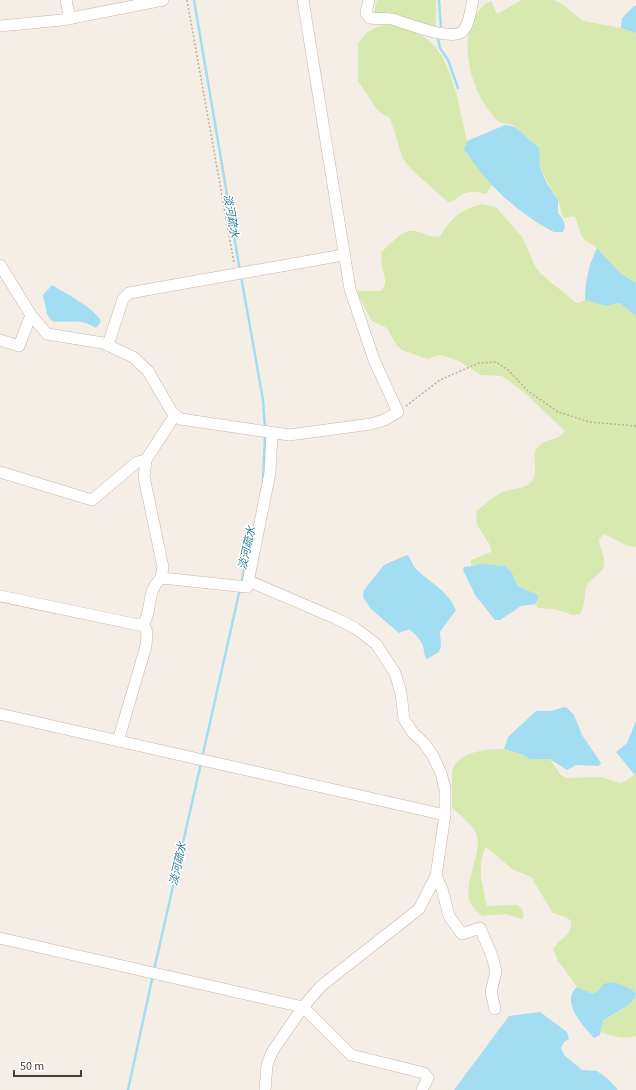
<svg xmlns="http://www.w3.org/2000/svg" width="636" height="1090" font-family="'Source Sans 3','Noto Sans JP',sans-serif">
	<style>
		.green { fill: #d8e9af }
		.water { fill: #a2ddf2 }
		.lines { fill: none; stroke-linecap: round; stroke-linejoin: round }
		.stream { stroke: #a2ddf2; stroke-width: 2.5 }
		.minor-casing { stroke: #c3b7ac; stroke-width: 12 }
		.path { stroke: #c2ae9a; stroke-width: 1.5; stroke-dasharray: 2 2; stroke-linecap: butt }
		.minor { stroke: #fff; stroke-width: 11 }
		.labels { text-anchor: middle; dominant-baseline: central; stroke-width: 3; stroke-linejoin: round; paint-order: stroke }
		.water-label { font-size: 11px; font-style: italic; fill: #287d9d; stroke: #fff }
	</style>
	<rect width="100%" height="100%" fill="#f4eee7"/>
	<g class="green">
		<polygon points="377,0 436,0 436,27 416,23 388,12 373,16"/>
		<path d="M522,0H553L562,4L583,21L621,28L636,33V283L621,274L597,248L585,240L581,235L575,216L563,218C561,211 560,204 557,198C552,189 546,181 542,171C538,162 540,154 535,146C533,142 516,127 512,125C507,123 503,125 498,121C473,98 457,45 476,15C481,8 483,4 491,1L497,14Z"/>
		<path d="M392,24C402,28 414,31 424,37C452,54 460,110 467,141L464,147L467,154L492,185L486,194C480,192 470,191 463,194C457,196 455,202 448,202L412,170L403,159L390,118L378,111L358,81V43L366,33L379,26Z"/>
		<path d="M482,204L496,207L523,238L535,266L541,274L574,301L578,303L585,300L606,306L620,303L636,316V547L628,546L604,534L599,539C599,548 606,557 604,566C602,574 594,576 589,582C582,591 587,604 580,614L573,615L554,609L538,608L535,604L539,599L538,595L518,586L512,573L502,565H471V560L491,552L490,545L477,525L476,511C485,505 496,493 506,491C515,488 526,489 532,481C540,470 528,453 541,444C550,438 559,440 565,431L527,395L502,376L481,375L459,361L440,355L427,359L402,350L397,346L387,328L372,321L356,291H381C389,281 383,276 382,266C381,261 382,256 381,252C389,246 399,233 409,231C419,229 429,239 440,236C452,217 460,210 482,204Z"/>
		<path d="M504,749L521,754L530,759H550L560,774L566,778L602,777L619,783L626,781L636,773V1036C623,1040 613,1036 600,1032L603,1021L625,1008L599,990L593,994L577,987L558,961L553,949C560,938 572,936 571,921L566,917L553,913L531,877L512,869L486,847C476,865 483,887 487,906L517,905L522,909L524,916L522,919L506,914L482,916C478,912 472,907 470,902C462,879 487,849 474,829C468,821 459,814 452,808V771C458,751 487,749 504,749Z"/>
	</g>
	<g class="water">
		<polygon points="634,6 636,6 636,33 621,28 622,18"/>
		<path d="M505,125C521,126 526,140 539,147L540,167L546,182L558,200V213C563,219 567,224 563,232H554L548,229C514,210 485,182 464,149L467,141Z"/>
		<path d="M597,248L621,274L636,283V316L620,303L606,306L585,300C585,281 589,264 597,248Z"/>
		<path d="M52,285C63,292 98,310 101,322L96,328C79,317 69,324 52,321L47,314L43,295Z"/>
		<path d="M407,555C412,559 412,566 417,570C433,585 446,589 456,610L440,632L441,646L439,652L427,659C423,655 425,649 422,644C420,639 413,632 409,629L399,633L370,608L363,597L364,590L384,565Z"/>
		<polygon points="482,564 505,566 512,573 518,586 538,595 539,598 535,604 521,606 500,620 495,620 475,595 463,570 464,567"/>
		<polygon points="564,707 567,708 574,715 582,735 601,763 599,766 576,765 567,770 550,759 530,759 521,754 504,749 508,737 536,711 551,711"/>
		<polygon points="636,721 636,773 634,774 616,752 627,743"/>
		<path d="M614,982L631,989L636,994C632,1007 613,1013 603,1021L600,1035L594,1038C583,1026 560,1001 577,987L593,994L599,990L603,984Z"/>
		<polygon points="540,1012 567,1032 569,1039 564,1042 561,1048 564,1055 582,1070 597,1071 608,1079 618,1090 454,1090 509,1016"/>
	</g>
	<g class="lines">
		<g class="stream">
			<polyline points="194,0 240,271"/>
			<polyline points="439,0 441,29"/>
			<polyline points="438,38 440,48 448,60 458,88"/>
			<polyline points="241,276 263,400 265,429"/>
			<polyline points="263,480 265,436"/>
			<polyline points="241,584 253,530"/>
			<polyline points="202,758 240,589"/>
			<polyline points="154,970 201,763"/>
			<polyline points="128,1090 153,975"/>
		</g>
		<g class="minor-casing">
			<g id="minor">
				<polyline points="66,0 70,19"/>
				<path d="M369,0L366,13L370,18C377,19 385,18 392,19C406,23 449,41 462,32C469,26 471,9 473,0"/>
				<polyline points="0,26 62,20 163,0"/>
				<polyline points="0,265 31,315 47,334 103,343 133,357 148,371 172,412 180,419 289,435 371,424 384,420 398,412 374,360 350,289 303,0"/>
				<polyline points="0,340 19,346 31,315"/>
				<polyline points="108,345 123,299 129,293 343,255"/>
				<polyline points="146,460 144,477 163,567 161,578"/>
				<polyline points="0,472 92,500 137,462 146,460 175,415"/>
				<polyline points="249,581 335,618 355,628 376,644 395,673 401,693 404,719 413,733 424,743 433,756 441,773 445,789 445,815 436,876 419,909 321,986 303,1007 272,1052 267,1065 265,1090"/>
				<path d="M0,596L139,625L143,624C153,612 145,591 162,578L247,587L270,473L272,433"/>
				<polyline points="0,714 445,815"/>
				<polyline points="118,741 146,646 147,632 143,624"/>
				<polyline points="436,876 442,889 449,916 462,934 480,928 492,956 496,971 491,992 495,1009"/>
				<polyline points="0,938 303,1007 351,1055 424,1073 428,1078 422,1090"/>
			</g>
		</g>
		<g class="path">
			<polyline points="187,0 234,263"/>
			<polyline points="406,406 440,380 479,363 496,362 508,370 528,391 558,412 590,422 636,426"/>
		</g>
		<use href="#minor" class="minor"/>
	</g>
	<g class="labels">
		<g class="water-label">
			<text transform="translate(231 216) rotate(80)">淡河疏水</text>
			<text transform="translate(247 548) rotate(-78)">淡河疏水</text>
			<text transform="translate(178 864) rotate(-78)">淡河疏水</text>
		</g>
	</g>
	<path d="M14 1070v6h67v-6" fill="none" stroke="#473e36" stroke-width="2"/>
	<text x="20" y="1070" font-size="12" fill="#473e36" stroke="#ffffff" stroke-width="3" paint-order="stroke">50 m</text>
</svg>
